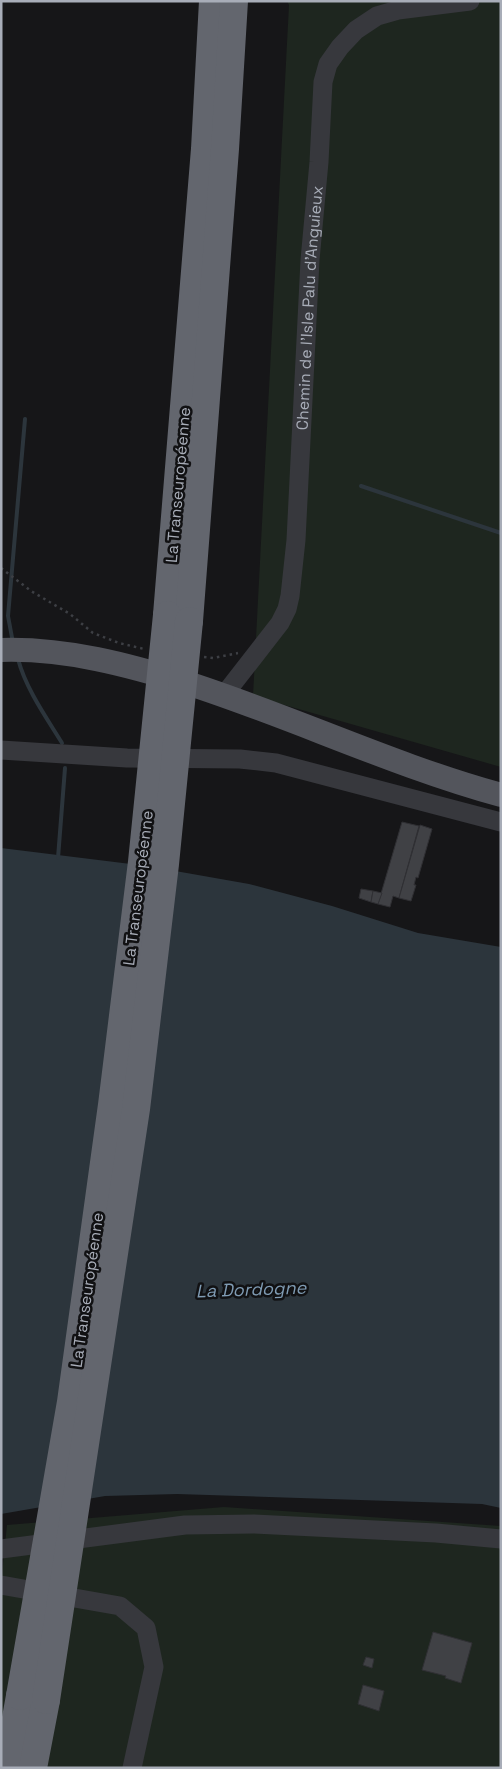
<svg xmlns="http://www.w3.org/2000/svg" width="502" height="1769" font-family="'Space Grotesk',sans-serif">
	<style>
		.green { fill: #1e261f }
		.water { fill: #2c353c }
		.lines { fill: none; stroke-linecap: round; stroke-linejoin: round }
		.stream { stroke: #2c353c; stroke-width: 4 }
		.building { fill: #404145; stroke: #303034 }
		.path { stroke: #3d3f44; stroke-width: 2.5; stroke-dasharray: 2.5 4; stroke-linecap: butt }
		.minor { stroke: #37383d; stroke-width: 19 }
		.major { stroke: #53555c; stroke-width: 24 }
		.highway { stroke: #63666e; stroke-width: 28 }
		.highway-bridge { stroke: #63666e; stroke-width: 28 }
		.labels { text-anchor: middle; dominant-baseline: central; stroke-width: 5; stroke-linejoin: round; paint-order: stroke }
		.street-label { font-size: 16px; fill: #a8adb8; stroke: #111113 }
		.water-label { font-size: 18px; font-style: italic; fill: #7f9bb3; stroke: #111113 }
	</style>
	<rect width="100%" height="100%" fill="#161618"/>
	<g class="green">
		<polygon points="287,1 501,1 501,767 253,696 289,5"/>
		<polygon points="224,1507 501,1526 501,1768 1,1768 1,1584 7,1525"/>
	</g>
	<polygon class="water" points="1,848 147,866 249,884 332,906 418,933 501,947 501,1508 482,1504 177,1494 105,1496 1,1514"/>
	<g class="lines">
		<g class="stream">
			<polyline points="361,486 501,533"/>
			<polyline points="13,643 8,616 25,419"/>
			<path d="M18,659C26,689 46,717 62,743"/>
			<polyline points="58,858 65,768"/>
		</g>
	</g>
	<g class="building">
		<polygon points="402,822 419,826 399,898 393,896 390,907 378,904"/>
		<polygon points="420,825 432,829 418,878 416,877 414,885 416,885 411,901 399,898"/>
		<polygon points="361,889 373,891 371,902 359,898"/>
		<polygon points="373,891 382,893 378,904 371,902"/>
		<polygon points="433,1632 472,1643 461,1683 445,1678 446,1676 422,1670"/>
		<polygon points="366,1657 374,1659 372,1668 363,1665"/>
		<polygon points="363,1685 384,1691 379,1711 358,1704"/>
	</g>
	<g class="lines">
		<g class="path">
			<polyline points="1,568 31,591 70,614 93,633 119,643 144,649"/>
			<polyline points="204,657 213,658 238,653"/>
		</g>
		<g class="minor">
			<path id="s1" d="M224,695L280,623L287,609L290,596L296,540L310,260L319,162L323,82L328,64L340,47L356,30L377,16L398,10L470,1"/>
			<polyline points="1,750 127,758 240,759 276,763 501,822"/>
			<polyline points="1,1549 185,1525 254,1524 436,1533 501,1539"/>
			<polyline points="1,1585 120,1606 146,1628 154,1667 132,1768"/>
		</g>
		<path class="major" d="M1,650C66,648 129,665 190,684C295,718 395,766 501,795"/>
		<g class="highway">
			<polyline points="167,615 205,149 213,1"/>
			<polyline points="189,621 225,149 234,1"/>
			<polyline points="7,1768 20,1696"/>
			<polyline points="33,1768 46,1700"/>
		</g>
		<g class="highway-bridge">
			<polyline points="20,1696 71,1402 112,1105 142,862 167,615"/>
			<polyline points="46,1700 136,1109 165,864 189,621"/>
		</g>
	</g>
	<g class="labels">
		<g class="street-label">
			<text stroke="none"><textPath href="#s1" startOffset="409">Chemin de l'Isle Palu d’Anguieux</textPath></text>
			<text transform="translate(178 485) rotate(-85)">La Transeuropéenne</text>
			<text transform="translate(138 888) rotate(-83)">La Transeuropéenne</text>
			<text transform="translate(87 1290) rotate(-82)">La Transeuropéenne</text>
		</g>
		<g class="water-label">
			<text transform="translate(251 1289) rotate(-2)">La Dordogne</text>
		</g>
	</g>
	<rect width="502" height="1769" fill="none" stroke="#a8adb8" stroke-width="5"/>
</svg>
